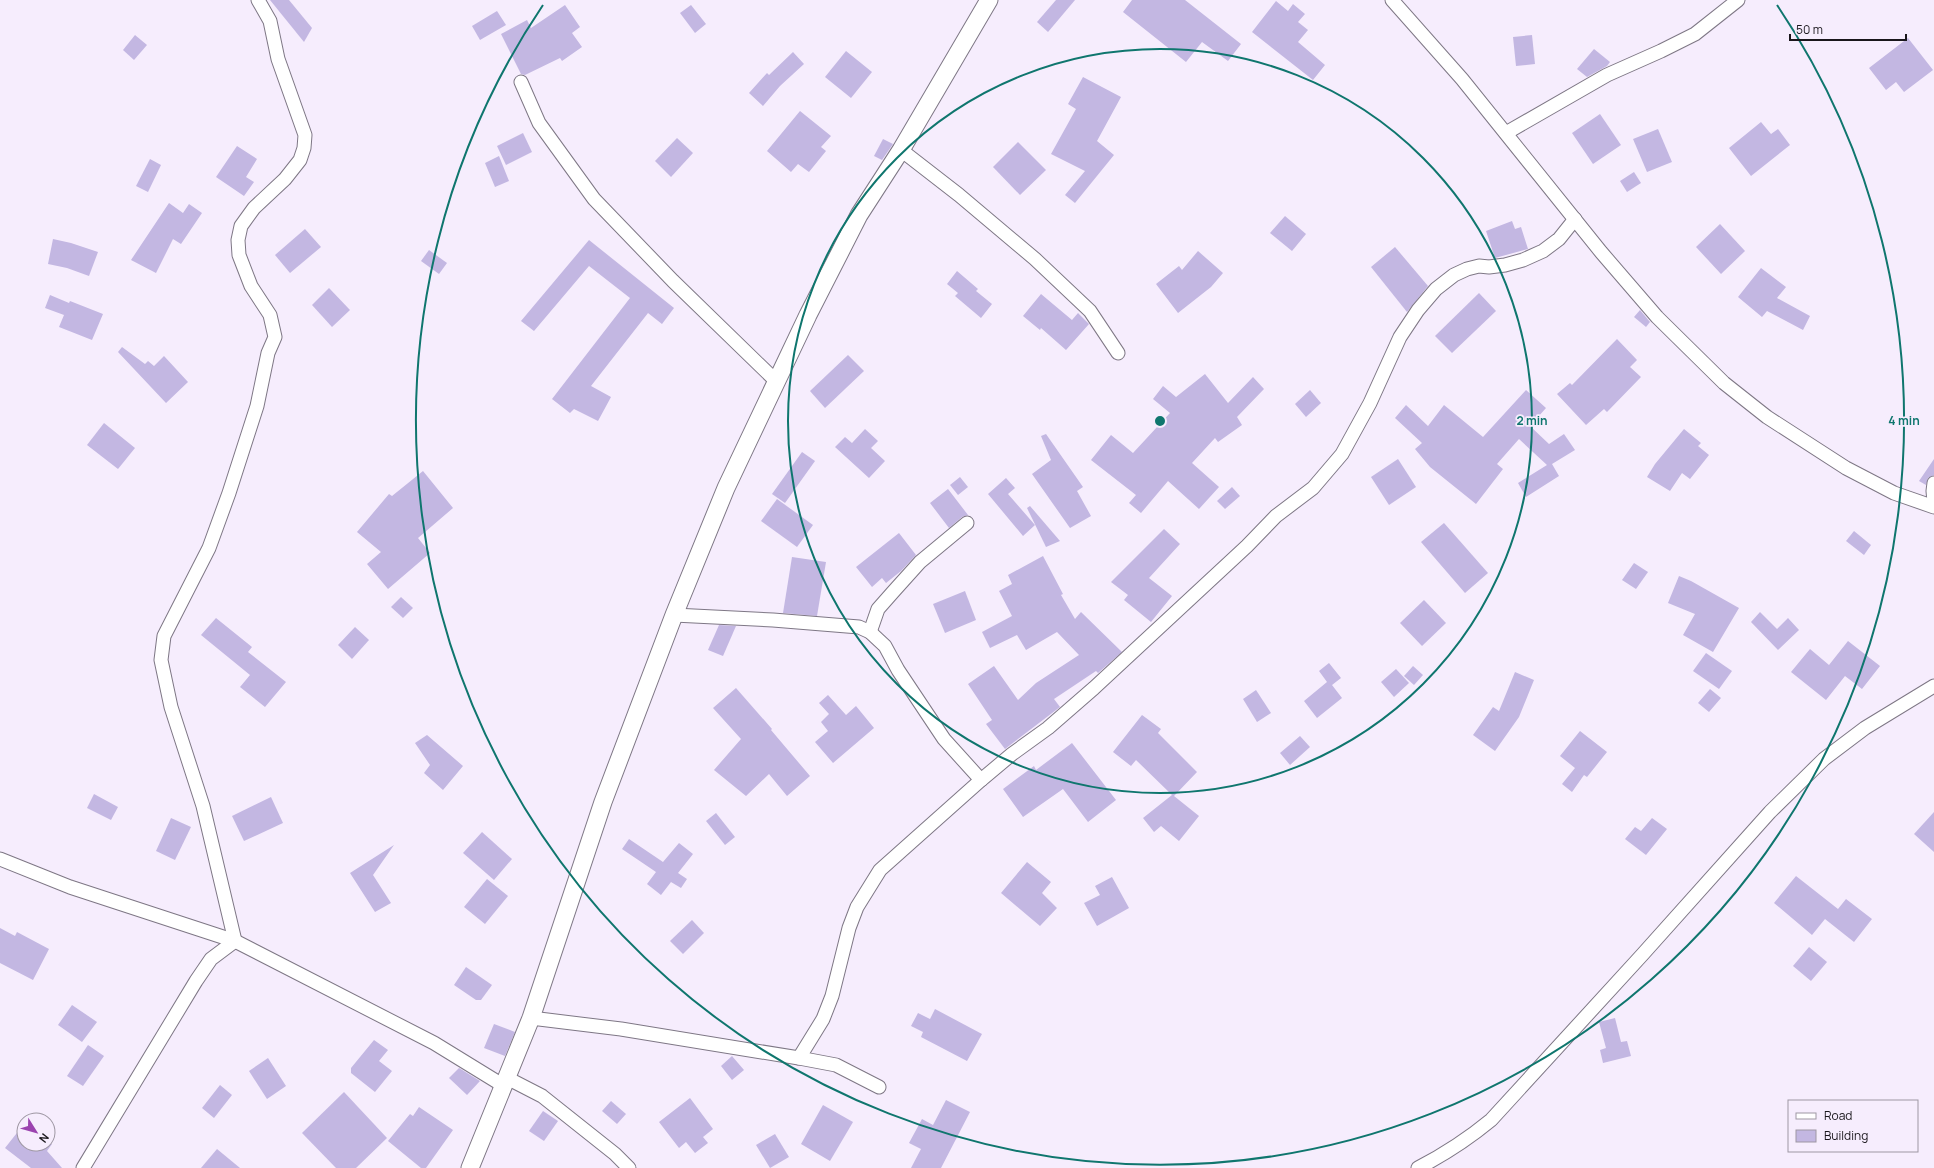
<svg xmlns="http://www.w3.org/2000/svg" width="1934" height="1168" font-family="Manrope,sans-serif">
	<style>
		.building { fill: #c3b7e2 }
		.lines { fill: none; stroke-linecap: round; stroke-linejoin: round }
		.minor-casing { stroke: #7e7785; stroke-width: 15 }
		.tertiary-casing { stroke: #7e7785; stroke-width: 19 }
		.minor { stroke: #fff; stroke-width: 13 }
		.tertiary { stroke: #fff; stroke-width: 17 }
		.ring { fill: none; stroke: #0f766e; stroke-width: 2 }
		.centre { fill: #0f766e; stroke: #f6edfd; stroke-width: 2 }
		.ring-label { font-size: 12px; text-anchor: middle; font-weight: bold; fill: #0f766e; stroke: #f6edfd; stroke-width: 3.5; stroke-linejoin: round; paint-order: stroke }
	</style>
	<rect width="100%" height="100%" fill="#f6edfd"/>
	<g class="building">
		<polygon points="270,0 289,0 312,28 304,42"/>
		<polygon points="1056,0 1075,0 1048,32 1037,22"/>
		<polygon points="1132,0 1185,0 1241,44 1228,61 1202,42 1186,62 1123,12"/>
		<polygon points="1276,1 1288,11 1293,4 1305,14 1298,22 1308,30 1298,42 1325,65 1313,80 1252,32"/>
		<polygon points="565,5 580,27 572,33 582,47 562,61 560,58 525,75 521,74 501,34 527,20 531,28"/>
		<polygon points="691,5 706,24 695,33 680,13"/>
		<polygon points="497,11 506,25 480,40 472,26"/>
		<polygon points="135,35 147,45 134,60 123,50"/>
		<polygon points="1532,35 1535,64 1516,66 1513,37"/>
		<polygon points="1908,38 1933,70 1904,92 1896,82 1886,90 1869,68"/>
		<polygon points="1594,49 1610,62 1607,66 1587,77 1577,69"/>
		<polygon points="846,51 872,72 851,98 825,77"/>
		<polygon points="793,52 804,64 780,86 763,106 749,93 767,73 769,75"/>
		<polygon points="1083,77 1121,97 1097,141 1114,155 1075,203 1065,195 1085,171 1051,154 1076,109 1068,104"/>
		<polygon points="800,111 831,136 821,147 826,151 809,172 798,164 791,172 767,151"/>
		<polygon points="1600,114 1621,145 1593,164 1572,133"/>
		<polygon points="1761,122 1771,134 1778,129 1790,145 1751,176 1729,148"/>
		<polygon points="1658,129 1672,162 1647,172 1633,139"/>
		<polygon points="523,133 532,152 506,165 497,146"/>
		<polygon points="677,138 693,153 671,177 655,161"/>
		<polygon points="883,139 893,144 882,160 874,156"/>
		<polygon points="1018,142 1046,170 1020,195 993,167"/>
		<polygon points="237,146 257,159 246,177 254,182 244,196 216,177"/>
		<polygon points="499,156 509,181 495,187 485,163"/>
		<polygon points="150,159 161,165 148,192 136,186"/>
		<polygon points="1634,172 1641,183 1627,192 1620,181"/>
		<polygon points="169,203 183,213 189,204 202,213 181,244 173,239 156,273 131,260"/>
		<polygon points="1285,216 1306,234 1292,251 1270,233"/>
		<polygon points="1512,221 1515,229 1521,227 1528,249 1495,258 1486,231"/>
		<polygon points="1720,224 1745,251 1721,274 1696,247"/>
		<polygon points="305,229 321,247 290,273 275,255"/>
		<polygon points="53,239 71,243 98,252 89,276 67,268 48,264"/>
		<polygon points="589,240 674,308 662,324 648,313 591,386 611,397 598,421 574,409 570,413 552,399 630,298 589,266 534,331 521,321"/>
		<polygon points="1395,247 1428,286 1407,312 1371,267"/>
		<polygon points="429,250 447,263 439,274 421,261"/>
		<polygon points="1198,251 1223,273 1211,287 1178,313 1156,284 1179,266 1182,270"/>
		<polygon points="1761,268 1786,287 1777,298 1810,316 1803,330 1767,311 1762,317 1738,297"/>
		<polygon points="957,271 978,289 976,291 992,304 981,318 955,296 958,293 947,284"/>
		<polygon points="329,288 350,310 332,327 312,305"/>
		<polygon points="1479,293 1496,311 1452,353 1435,336"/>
		<polygon points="1041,294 1072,320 1078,313 1089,324 1066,350 1041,328 1040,330 1023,316"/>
		<polygon points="50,295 69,303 70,301 103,314 92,340 59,327 64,315 45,308"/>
		<polygon points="1640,310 1650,322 1646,327 1634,317"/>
		<polygon points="1617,339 1637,360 1630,367 1641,377 1607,412 1604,409 1586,425 1557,394 1570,383 1572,385"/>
		<polygon points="122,347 145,364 148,361 154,366 164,356 188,382 166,403 118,352"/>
		<polygon points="848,355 864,371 825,408 810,391"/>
		<polygon points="1205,374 1228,403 1253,377 1264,389 1237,417 1242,425 1218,442 1215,438 1192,463 1219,487 1199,509 1168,481 1141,513 1129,503 1136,495 1091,460 1111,435 1133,453 1170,413 1153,399 1163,386 1176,397"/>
		<polygon points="1310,390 1321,403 1306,417 1295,404"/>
		<polygon points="1526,390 1546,408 1530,426 1549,444 1564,434 1575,450 1552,464 1559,476 1526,497 1518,483 1547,465 1519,439 1497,464 1503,469 1476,504 1430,467 1415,449 1422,443 1395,418 1406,405 1428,426 1444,405 1483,437"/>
		<polygon points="104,423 135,448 118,469 87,445"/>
		<polygon points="865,429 878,441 871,448 885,461 869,478 835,447 845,437 852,443"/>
		<polygon points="1684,429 1701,443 1698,446 1709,455 1690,479 1682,473 1670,491 1647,477 1655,464"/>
		<polygon points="1046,434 1083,487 1077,491 1091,516 1070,528 1032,474 1051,460 1041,436"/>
		<polygon points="802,452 815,461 785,503 772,494"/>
		<polygon points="1398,459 1416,487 1389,505 1371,477"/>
		<polygon points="1934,459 1934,475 1928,478 1926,485 1919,481"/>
		<polygon points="423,471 453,508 418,538 430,553 388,589 367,564 381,552 357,532 389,494 392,496"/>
		<polygon points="960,477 968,487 958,495 950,485"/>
		<polygon points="1006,478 1015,488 1008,494 1035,525 1023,536 988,494"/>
		<polygon points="1232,487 1240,496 1225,509 1217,501"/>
		<polygon points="948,489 968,515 962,517 949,528 930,503"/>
		<polygon points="777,499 813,525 797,547 761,521"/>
		<polygon points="1030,506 1060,541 1046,547 1027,508"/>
		<polygon points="1444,523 1488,573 1465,593 1421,542"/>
		<polygon points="1164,529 1180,544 1149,578 1172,596 1151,622 1124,600 1128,595 1111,582"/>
		<polygon points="1854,531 1871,545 1864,555 1846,541"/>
		<polygon points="899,533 916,555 901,571 886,583 882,578 872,587 856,567"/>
		<polygon points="1043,556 1063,594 1061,595 1075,619 1081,612 1122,652 1098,673 1096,671 1054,699 1060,707 1005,749 986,724 992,720 968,684 994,666 1018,700 1036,683 1079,655 1057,632 1026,650 1017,635 990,648 982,632 1012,616 999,591 1012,584 1008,575"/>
		<polygon points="792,557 826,562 817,616 783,613"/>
		<polygon points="1634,563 1648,572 1636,589 1622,580"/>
		<polygon points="1679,576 1691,581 1739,608 1713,652 1683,635 1695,614 1668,603"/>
		<polygon points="965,591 976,620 945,633 933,604"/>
		<polygon points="401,597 413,608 403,618 391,607"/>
		<polygon points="1424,600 1446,623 1422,646 1400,623"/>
		<polygon points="1760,612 1777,629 1788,618 1799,630 1778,650 1751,622"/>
		<polygon points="216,618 252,647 248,652 286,682 265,707 240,687 250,675 201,635"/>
		<polygon points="719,625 736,626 723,656 708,650"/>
		<polygon points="355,627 369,640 352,659 338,645"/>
		<polygon points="1848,641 1880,666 1862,689 1845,676 1826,700 1791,672 1810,649 1829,665"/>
		<polygon points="1706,653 1732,671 1719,689 1693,671"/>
		<polygon points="1329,663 1341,678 1332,685 1342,698 1317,718 1304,701 1327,682 1319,671"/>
		<polygon points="1413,666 1423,675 1414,685 1404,676"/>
		<polygon points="1396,669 1409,683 1394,697 1381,682"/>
		<polygon points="1515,672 1534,680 1519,717 1495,751 1473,735 1493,707 1499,711"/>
		<polygon points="736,688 772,729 771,730 810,776 787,796 769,774 746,796 714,770 741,739 713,708"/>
		<polygon points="1710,689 1721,698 1709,712 1698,703"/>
		<polygon points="1256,690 1271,713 1257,722 1243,699"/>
		<polygon points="828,695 846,715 856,706 874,728 833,763 815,742 828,731 821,722 829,714 819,703"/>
		<polygon points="1142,715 1161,729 1158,733 1197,772 1174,796 1199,816 1179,841 1161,826 1154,832 1143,818 1172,795 1136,760 1131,766 1113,752"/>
		<polygon points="1580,731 1607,752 1587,777 1584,775 1572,792 1562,784 1575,768 1560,756"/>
		<polygon points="427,735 463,766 443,790 424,773 430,765 415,743"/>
		<polygon points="1300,736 1310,747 1290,765 1280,753"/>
		<polygon points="1072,743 1116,800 1088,822 1063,789 1023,817 1003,789 1034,766 1036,770"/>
		<polygon points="94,794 118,807 111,820 87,808"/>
		<polygon points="271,797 283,823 244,841 232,816"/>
		<polygon points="1934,812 1934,852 1914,834"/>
		<polygon points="716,813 735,837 725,845 706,821"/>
		<polygon points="171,818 191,827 175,860 156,851"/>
		<polygon points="1652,818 1667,829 1646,855 1625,839 1635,827 1641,831"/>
		<polygon points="482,832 512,859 494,880 463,853"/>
		<polygon points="629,839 663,862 679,843 693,854 678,873 687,879 681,888 671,882 661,895 647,884 656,872 622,849"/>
		<polygon points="394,845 373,875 391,903 375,912 350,873"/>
		<polygon points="1027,862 1051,882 1042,893 1057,908 1040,926 1001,893"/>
		<polygon points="1796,876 1838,909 1846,899 1872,919 1854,942 1825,919 1812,935 1774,903"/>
		<polygon points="1112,877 1129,908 1097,926 1084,903 1100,895 1095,886"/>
		<polygon points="487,879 508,896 485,924 464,907"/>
		<polygon points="692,920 704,933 683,954 670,941"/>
		<polygon points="0,928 15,936 17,932 49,949 33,980 0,963"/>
		<polygon points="1809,947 1827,962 1811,981 1793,966"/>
		<polygon points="466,967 492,985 481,1000 476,1000 454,985"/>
		<polygon points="72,1005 97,1022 82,1042 58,1025"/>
		<polygon points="935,1009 982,1034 967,1061 921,1037 923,1032 911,1026 918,1013 930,1019"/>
		<polygon points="1615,1018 1621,1042 1627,1041 1631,1056 1603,1063 1600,1050 1606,1048 1599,1022"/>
		<polygon points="494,1024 515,1032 505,1056 484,1048"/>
		<polygon points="374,1040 388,1050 379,1061 392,1071 375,1092 351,1073 351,1068"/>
		<polygon points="88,1045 104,1056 83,1086 67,1076"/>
		<polygon points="732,1056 744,1070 732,1080 721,1066"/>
		<polygon points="268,1058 286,1086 267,1099 249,1071"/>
		<polygon points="459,1068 480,1081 467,1095 449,1078"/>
		<polygon points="220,1085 232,1095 214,1118 202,1108"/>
		<polygon points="344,1092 387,1138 356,1168 336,1168 302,1133"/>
		<polygon points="690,1098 713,1129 703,1137 708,1143 695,1153 686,1142 679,1148 659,1122"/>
		<polygon points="946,1100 970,1112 941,1168 911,1168 921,1149 909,1143 922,1119 933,1125"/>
		<polygon points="611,1101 626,1114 617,1124 602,1111"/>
		<polygon points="823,1105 853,1122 830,1161 801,1144"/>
		<polygon points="419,1107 453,1130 426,1168 421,1168 388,1141 410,1114 413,1116"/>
		<polygon points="543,1111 558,1121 544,1141 529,1131"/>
		<polygon points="24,1124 24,1144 52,1144 47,1151 62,1168 31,1168 5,1148"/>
		<polygon points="775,1134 789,1157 770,1168 756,1145"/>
		<polygon points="217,1149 240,1168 201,1168"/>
	</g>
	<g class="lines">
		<g class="minor-casing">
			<g id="minor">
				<polyline points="1392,0 1462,79 1601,252 1657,317 1724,383 1767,417 1846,468 1894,493 1934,507"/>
				<polyline points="521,82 539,123 594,199 673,281 777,382"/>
				<polyline points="1506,133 1607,75 1661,51 1695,34 1738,0"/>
				<polyline points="901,150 959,195 1035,259 1090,311 1118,353"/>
				<polyline points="1934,483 1933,491 1934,502"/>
				<polyline points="674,615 773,620 859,627 870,632 885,646 898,670 944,739 981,780"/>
				<polyline points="870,632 878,609 893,592 920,562 967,523"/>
				<polyline points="0,859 70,887 235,941 434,1043 504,1086"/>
				<polyline points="531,1018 621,1029 799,1058 836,1065 879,1087"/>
				<polyline points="799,1058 823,1019 832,996 849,928 857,907 880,870 981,780 1012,754 1048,728 1094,688 1247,546 1276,516 1313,488 1342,454 1370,403 1400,337 1418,310 1436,289 1454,275 1467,269 1479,266 1489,267 1505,265 1523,260 1543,251 1559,239 1575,219"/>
				<polyline points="507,1078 542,1096 615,1154 629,1168"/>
				<polyline points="83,1168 196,981 211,959 235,941 203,806 171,707 161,660 164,636 209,548 229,493 257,406 268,353 275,337 270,315 251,286 239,255 238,240 241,226 254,208 285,179 300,160 304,148 305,135 278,59 270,21 258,0"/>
				<path d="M1418,1168C1445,1154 1468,1139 1491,1120L1642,955L1770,812L1824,759L1865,728L1934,686"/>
			</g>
		</g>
		<g class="tertiary-casing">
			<polyline id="tertiary" points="470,1168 531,1018 603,802 674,615 726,488 808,315 859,215 901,150 989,0"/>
		</g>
		<use href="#minor" class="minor"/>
		<use href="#tertiary" class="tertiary"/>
	</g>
	<g class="ring">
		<circle cx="1160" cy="421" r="372"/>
		<path d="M1777 5A744 744 0 1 1 543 5"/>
	</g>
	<circle cx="1160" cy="421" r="6" class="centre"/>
	<g class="ring-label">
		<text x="1532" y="425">2 min</text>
		<text x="1904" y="425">4 min</text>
	</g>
	<rect x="1788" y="1100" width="130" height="52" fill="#f6edfd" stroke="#9e97a3"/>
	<rect x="1796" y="1113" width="20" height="6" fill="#ffffff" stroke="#9e97a3"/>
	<text x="1824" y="1120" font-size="12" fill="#19161b">Road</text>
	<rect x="1796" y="1130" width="20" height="12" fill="#c3b7e2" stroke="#9e97a3"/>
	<text x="1824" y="1140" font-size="12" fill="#19161b">Building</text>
	<g transform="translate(36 1132) rotate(127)"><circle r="19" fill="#f6edfd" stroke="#9e97a3"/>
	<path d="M0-3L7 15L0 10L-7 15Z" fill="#9b43af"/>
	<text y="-6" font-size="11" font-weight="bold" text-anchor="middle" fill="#19161b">N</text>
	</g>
	<path d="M1790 34v6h116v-6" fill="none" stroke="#19161b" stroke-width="2"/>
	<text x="1796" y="34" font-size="12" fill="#19161b" stroke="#f6edfd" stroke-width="3" paint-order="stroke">50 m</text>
</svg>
